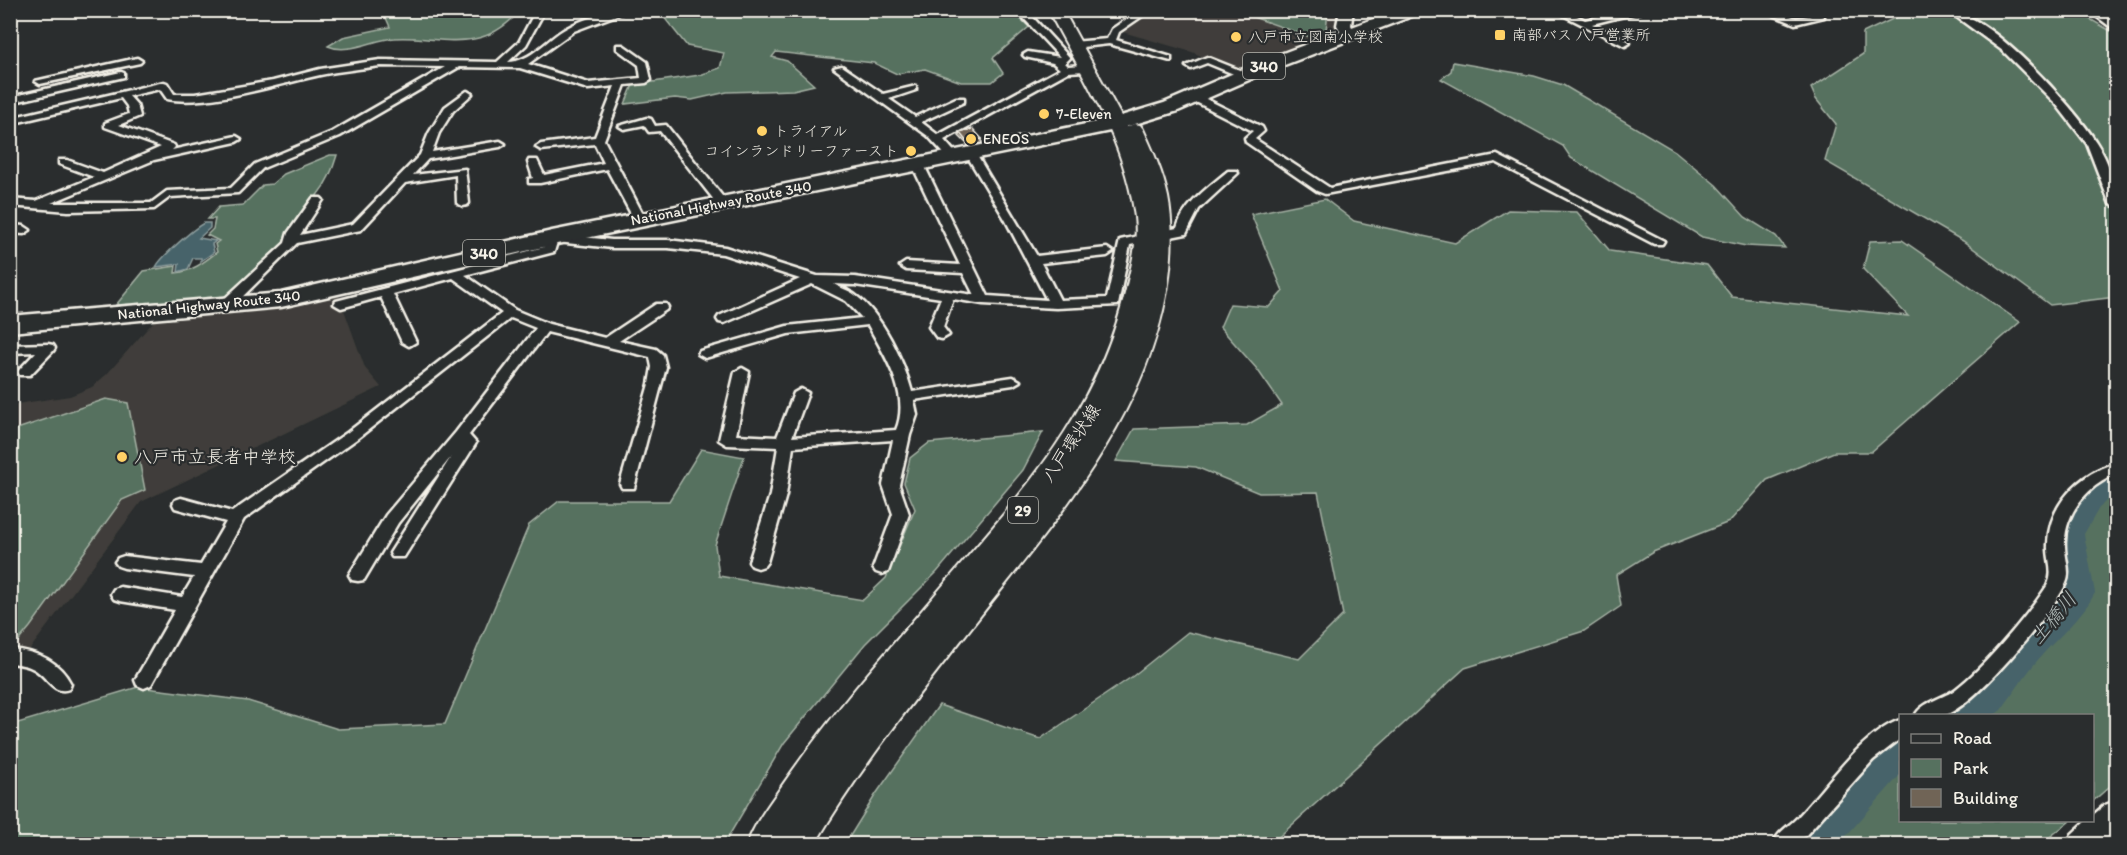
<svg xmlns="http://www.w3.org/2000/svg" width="2127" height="855" font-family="Itim,'Klee One',sans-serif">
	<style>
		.built { fill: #3f3e3a }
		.green { fill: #56715f; stroke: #a5b1a4; stroke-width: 1.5 }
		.water { fill: #46636a; stroke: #8c9c9c; stroke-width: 1.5 }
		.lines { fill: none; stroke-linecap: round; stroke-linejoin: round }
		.river { fill: #46636a; fill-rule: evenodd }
		.street-casing { stroke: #f4f1e8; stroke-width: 5 }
		.secondary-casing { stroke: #f4f1e8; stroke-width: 5 }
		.primary-casing { stroke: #f4f1e8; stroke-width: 4 }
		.highway-casing { stroke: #f4f1e8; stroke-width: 5 }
		.street { fill: #2a2d2e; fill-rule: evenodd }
		.secondary { fill: #2a2d2e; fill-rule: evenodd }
		.primary { fill: #2a2d2e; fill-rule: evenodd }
		.highway { fill: #2a2d2e; fill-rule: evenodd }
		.wall { fill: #60564a; stroke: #f4f1e8; stroke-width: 1.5 }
		.shaded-wall { fill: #4e463c; stroke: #f4f1e8; stroke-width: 1.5 }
		.building { fill: #706456; stroke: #f4f1e8; stroke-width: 1.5 }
		.poi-dot { fill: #ffd166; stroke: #2a2d2e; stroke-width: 2 }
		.labels { text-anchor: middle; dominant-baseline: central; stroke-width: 4.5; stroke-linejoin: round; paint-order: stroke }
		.far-poi-label { font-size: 15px; fill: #f4f1e8; stroke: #2a2d2e; text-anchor: start }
		.far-street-label { font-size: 15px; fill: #f4f1e8; stroke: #2a2d2e }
		.shield { fill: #2a2d2e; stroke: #b7b6b0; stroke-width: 1.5 }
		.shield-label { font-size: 16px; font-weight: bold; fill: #f4f1e8 }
		.street-label { font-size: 18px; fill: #f4f1e8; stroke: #2a2d2e }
		.poi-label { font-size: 18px; fill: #f4f1e8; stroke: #2a2d2e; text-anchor: start }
		.water-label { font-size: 20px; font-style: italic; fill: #aeb8b6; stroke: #2a2d2e }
	</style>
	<rect width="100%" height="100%" fill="#2a2d2e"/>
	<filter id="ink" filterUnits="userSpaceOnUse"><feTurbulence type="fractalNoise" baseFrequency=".0167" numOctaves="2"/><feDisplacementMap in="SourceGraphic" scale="12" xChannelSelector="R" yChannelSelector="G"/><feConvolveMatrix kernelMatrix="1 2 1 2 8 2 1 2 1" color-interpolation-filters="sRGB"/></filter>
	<g filter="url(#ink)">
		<g class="built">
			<polygon points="1150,11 1343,11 1342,32 1239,73 1192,52 1119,31"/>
			<polygon points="339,296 365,368 381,387 141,502 24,657 11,656 10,405 70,396 92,387 107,374 154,321 261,311"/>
		</g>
		<g class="green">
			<polygon points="1011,10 1029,27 993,58 1003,73 992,82 961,82 925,69 897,74 874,63 776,52 772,57 787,61 814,85 793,90 727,92 692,100 675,98 625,104 633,85 700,75 720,68 724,53 687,46 659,11"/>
			<path d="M383,11H520C508,24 492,36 474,39C448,44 421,36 395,38C374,39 348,55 328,46L343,37L390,27Z"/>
			<polygon points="1236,11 1328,11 1326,30 1310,37"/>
			<polygon points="1897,11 2076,11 2116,34 2116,297 2050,305 1963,241 1825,161 1836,124 1816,99 1811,88 1863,54 1863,33 1897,17"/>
			<polygon points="1453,62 1534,76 1563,85 1675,151 1716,185 1745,217 1776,236 1785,248 1746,246 1702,237 1571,158 1563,146 1441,79 1451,71"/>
			<path d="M330,155H337C333,169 327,183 318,194C306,211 290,226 284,246L234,293L222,298L116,305L144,271L176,266L175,273C193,271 203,263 217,252L215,244L219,241L207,235L213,229L215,219H208L219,207L243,205L263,185L272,184L284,174Z"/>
			<polygon points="1325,199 1354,221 1455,243 1508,210 1577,212 1610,251 1707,265 1732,297 1908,316 1863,269 1870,241 1902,240 2020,322 1871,452 1834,452 1767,480 1729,522 1653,552 1616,575 1621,606 1584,631 1465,668 1271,844 845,844 876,794 939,705 1040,739 1133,676 1188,632 1299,659 1343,615 1318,492 1259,493 1196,467 1116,461 1134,429 1247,425 1282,405 1257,369 1220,327 1230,304 1269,307 1283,291 1251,214"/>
			<polygon points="106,399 128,403 145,490 122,500 30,627 15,645 11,645 11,431"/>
			<polygon points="1043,432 1023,470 937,572 865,644 784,743 724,844 11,844 11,725 138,687 248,701 338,729 445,724 529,525 559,501 669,501 701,449 744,457 715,545 719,576 863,600 886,578 915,509 904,483 910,458 929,443"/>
			<polygon points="2116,483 2116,781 2093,801 2092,716 1977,715 1995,703 2035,649 2085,597 2075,536 2102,491"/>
			<polygon points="1900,762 1900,820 2070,821 2041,844 1827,844 1875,784"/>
		</g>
		<path class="water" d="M204,223H210V228L199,238L216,241L212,244L214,252L201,261V258H193L188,269L178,272L179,264L156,267C161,257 194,228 204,223Z"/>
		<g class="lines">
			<g class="river">
				<path d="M2116,470V491L2099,508L2084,534L2095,593C2082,617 2061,634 2043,654C2028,670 2015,691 2001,710L1993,716H1948L1953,706L1977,690L2018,637L2063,590L2054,534C2071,504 2080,480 2116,470Z"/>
				<polygon points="1900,736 1900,775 1839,844 1796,844 1801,832 1887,740"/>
			</g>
			<g class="street-casing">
				<g id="street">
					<path d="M536,10H545L526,45L508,62C531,62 548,38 567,28C585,18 610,10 630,10L574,31L528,64L588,83L641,78L639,65L617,49V45H623L647,62L651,80L646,83L625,85L604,140L646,220L644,223H636L607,169L540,183H529V179L533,178L528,162L529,160H537L544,175L604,163L595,144L541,150L536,147L541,144L595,137L615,86L588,89L520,68L459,67L340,136L263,168L238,193L170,197L154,209L68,211L10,206V199L36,201L94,177L59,164V160H67L103,173L161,147L105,127V123L129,114L127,106L121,98L10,124V118L164,82L167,83L174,94H195L273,81L320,69L380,60L497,62L519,42ZM380,66L445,67L332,132L255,164L231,188L167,191L151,203H51L154,160L236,142L241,139L236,136L172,150L175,147L174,145L119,125L140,116L137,105L129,96L160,89L167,99C207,107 279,84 320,75C339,71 360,69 380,66Z"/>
					<polygon points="1016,10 1026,10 1070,58 1065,63 1068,66 1085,65 1090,68 1085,71 1068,72 944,140 958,156 958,160 950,160 928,136 834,68 842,66 883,94 916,86 916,90 889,99 915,117 956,98 964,98 964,102 921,122 938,135 1060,69 1053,63 1025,57 1023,55 1028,52 1060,57"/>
					<polygon points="1140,10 1151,10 1119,32 1116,40 1171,57 1171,61 1109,44 1073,48 1068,45 1073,42 1107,39 1112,29"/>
					<polygon points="1553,10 1565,10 1585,20 1629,10 1648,10 1592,24 1628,41 1630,43 1625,46"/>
					<polygon points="1761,10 1774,10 1796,18 1811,16 1803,10 1814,10 1824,17 1795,24"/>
					<path d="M1947,10C1986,10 2076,109 2096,142C2109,162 2116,184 2116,207L2110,204L2087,144L2056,104L2003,51Z"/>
					<polygon points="2088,10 2098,10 2116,24 2116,31"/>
					<polygon points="1207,57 1247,73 1249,75 1241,77 1207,63 1191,69 1186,66"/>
					<polygon points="137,58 142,61 140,63 40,84 35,81"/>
					<polygon points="121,72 124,73 124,77 10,103 10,97"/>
					<polygon points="467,91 472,94 453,111 439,133 432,152 500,141 505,144 500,147 428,159 413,175 465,169 469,203 467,205 463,206 457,203 456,175 405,183 361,230 297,243 230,309 220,309 218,306 220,303 285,243 288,233 313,198 321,198 323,200 300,235 353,224 420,155 429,133 445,107"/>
					<polygon points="1190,95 1198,95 1262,127 1264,131 1255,139 1330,188 1497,155 1664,241 1662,244 1654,244 1496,162 1325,194 1317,191 1246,142 1245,138 1253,131 1190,99"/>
					<polygon points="647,118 651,119 655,126 666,125 726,201 726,205 718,205 660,131 649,132 644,125 624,129 619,126"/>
					<path d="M971,151L976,154L1037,256L1107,248L1113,252L1107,256L1041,263L1060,300L1107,298L1120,240L1177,228C1185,203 1209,187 1228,171H1236L1238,173L1199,209L1186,234L1130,245L1118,305L1056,308L983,304L953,299L943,327L949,335L942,339L937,338L929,327L941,298L855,285L834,284C840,288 849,290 855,295C882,314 904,361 912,392L1013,377L1020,381L1013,385L914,400L917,415L910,435L899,485L909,514L888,572L882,574L876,572L873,568L893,514L883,485L893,440L793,447L786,495L767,562L764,566L758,568L752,566L749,562L770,495L778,447L727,445L719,440L735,372L742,368L749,372L736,435L777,437L794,393L801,389L808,393L792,437L896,430C911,395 885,356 868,325L788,334L705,358L698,354L700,351L787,326L862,318L846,301L812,284L724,323L719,322L717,319L719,316L800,279L723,254L668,248H612L557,242L554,252L465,275L515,310L549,324L605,338L656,304H666L668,307L666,310L619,341L656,349L663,355L666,367L634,488H622L620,484L649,384L652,367L650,357L547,332L469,435L476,443L404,557H392L390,553L451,457L398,523L364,580L358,581L352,580L349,575L386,515L456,432L536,328L511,318L358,438L244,519L151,685L144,688L137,685L135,680L175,610L120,601L114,599L111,594L114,589L120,587L182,597L194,577L124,568L118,566L115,562L118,558L124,556L201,565L226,522L175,508L173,504L175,500L181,498L232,512L348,432L502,313L453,278L393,294L416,342L409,346L402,342L381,297L341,308L334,304L336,301L544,247L546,238L552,234L612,240H668L725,247L817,276L855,277L974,295L963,273L906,270L900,266L906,262L960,265L912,165L918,162L924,165L988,296L1047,300L1005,219L966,154Z"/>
					<polygon points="10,225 24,226 30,230 24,234 10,233"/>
					<polygon points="48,344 53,345 55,348 53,351 30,375 20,375 18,372 20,369 36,352 10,353 10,345"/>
					<path d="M2116,463V474C2087,486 2063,514 2065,547C2065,559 2071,572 2066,583C2053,612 1972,710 1942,716C1934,717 1923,716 1915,716C1921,702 1945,698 1956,689C1984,668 2028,615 2047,586C2055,573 2047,559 2048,545C2048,506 2079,473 2116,463Z"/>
					<path d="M10,649C36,651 59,660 71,684L69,689C53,695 47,676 34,669C27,665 19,664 10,663Z"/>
					<path d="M1900,720V739L1873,760L1798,844H1773C1777,833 1788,827 1797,818C1825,789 1862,733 1900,720Z"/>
				</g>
			</g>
			<g class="secondary-casing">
				<g id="secondary">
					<polygon points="1340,10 1353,10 1351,25 1355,33 1353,36 1343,36 1337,25"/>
					<polygon points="2116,801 2116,834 2105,844 2067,844 2072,834 2087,820 2092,820 2092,816 2105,805"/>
				</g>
			</g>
			<g class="primary-casing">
				<path id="primary" d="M1048,10H1063L1127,127L1134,124L1140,125L1143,129C1153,151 1163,173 1168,197C1174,228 1172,260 1167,291C1144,422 1053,523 974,624C918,695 861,766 815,844H747C754,825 767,807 779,790C803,755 829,721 856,688C892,645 928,603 964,561C1039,474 1101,400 1127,285C1132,263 1138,241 1135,217C1125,141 1083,77 1048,10Z"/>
			</g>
			<g class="highway-casing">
				<polygon id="highway" points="1397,10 1422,10 1420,13 1274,69 1178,111 1115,130 552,245 281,307 10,332 10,316 281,293 552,231 1111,119 1164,103 1262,61"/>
			</g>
			<use href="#street" class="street"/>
			<use href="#secondary" class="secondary"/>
			<use href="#primary" class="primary"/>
			<use href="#highway" class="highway"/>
		</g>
		<polygon class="wall" points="959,132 982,139 982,143 968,145 959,136"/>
		<polygon class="shaded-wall" points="982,139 982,143 968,145 967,142"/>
		<polygon class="building" points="973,129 982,139 967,142 959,132"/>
	</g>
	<g class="poi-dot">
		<rect x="1494" y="29" width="12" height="12" rx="3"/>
		<circle cx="1236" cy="37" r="6"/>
		<circle cx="1044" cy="114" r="6"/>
		<circle cx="762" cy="131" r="6"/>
		<circle cx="971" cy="139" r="6"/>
		<circle cx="911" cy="151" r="6"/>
		<circle cx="122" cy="457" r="6"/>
	</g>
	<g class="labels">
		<g class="far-poi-label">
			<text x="1512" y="35">南部バス 八戸営業所</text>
			<text x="1248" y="37">八戸市立図南小学校</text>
			<text x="1056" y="114">7-Eleven</text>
			<text x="774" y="131">トライアル</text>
			<text x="983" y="139">ENEOS</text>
			<text x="899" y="151" text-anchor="end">コインランドリーファースト</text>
		</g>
		<g class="far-street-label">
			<text transform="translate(721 203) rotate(-11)">National Highway Route 340</text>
			<text transform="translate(209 305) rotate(-6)">National Highway Route 340</text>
		</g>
		<g class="shield">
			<rect x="1243" y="53" width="42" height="26" rx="4.5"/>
			<rect x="463" y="240" width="42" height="26" rx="4.5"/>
			<rect x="1008" y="497" width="30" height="26" rx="4.5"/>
		</g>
		<g class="shield-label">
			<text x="1264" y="66">340</text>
			<text x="484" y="253">340</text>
			<text x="1023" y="510">29</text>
		</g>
		<g class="street-label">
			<text transform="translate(1071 443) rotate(-56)">八戸環状線</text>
		</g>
		<g class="poi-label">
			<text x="134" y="457">八戸市立長者中学校</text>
		</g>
		<g class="water-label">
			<text transform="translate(2053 618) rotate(-50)">土橋川</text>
		</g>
	</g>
	<rect width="2127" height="855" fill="none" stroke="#2a2d2e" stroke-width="36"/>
	<rect x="18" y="18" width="2091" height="819" fill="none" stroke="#f4f1e8" stroke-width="2" filter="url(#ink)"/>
	<rect x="1899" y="714" width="195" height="108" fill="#2a2d2e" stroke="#7b7b78" stroke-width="1.5"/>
	<rect x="1911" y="734" width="30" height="9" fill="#2a2d2e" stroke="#7b7b78" stroke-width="1.5"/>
	<text x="1953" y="744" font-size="18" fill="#f4f1e8">Road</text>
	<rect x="1911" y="759" width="30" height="18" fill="#56715f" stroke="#7b7b78" stroke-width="1.5"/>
	<text x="1953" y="774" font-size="18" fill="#f4f1e8">Park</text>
	<rect x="1911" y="789" width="30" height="18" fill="#706456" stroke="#7b7b78" stroke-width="1.5"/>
	<text x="1953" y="804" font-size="18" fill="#f4f1e8">Building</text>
</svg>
